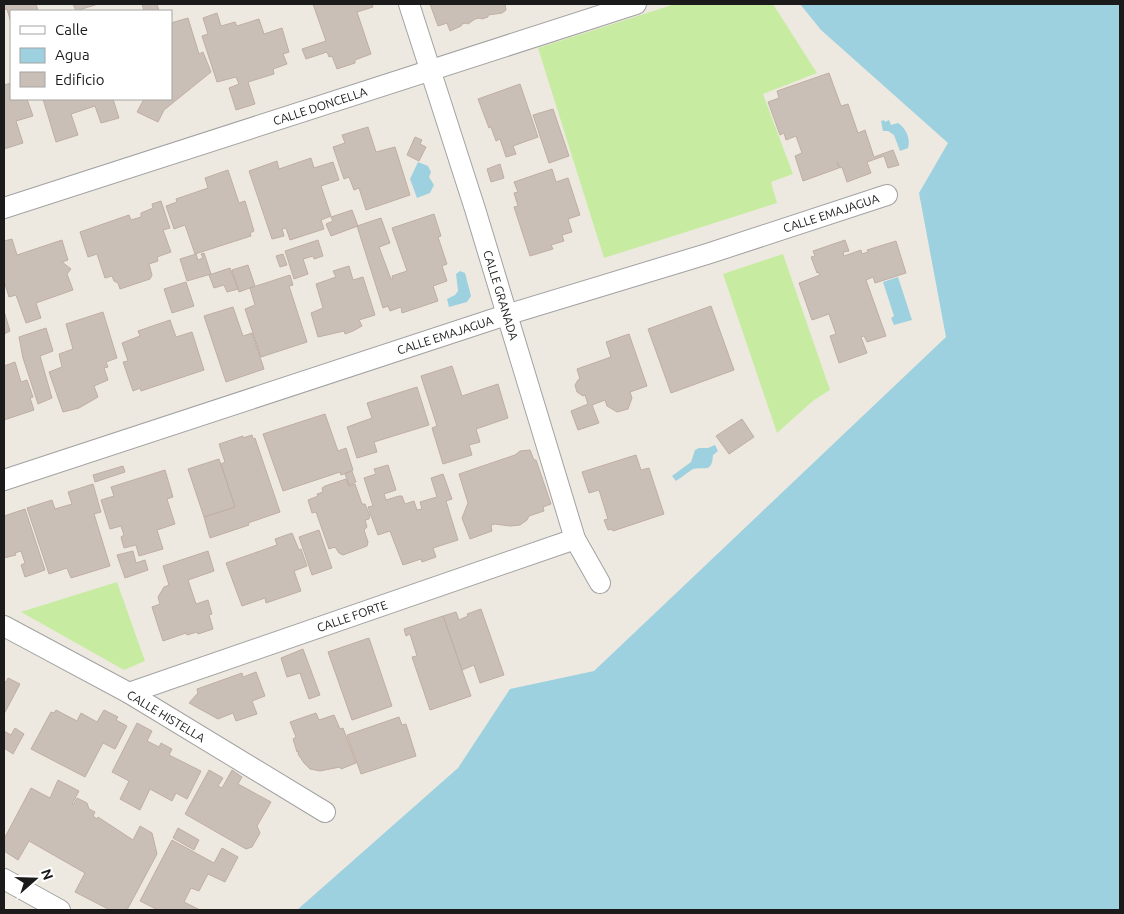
<svg xmlns="http://www.w3.org/2000/svg" width="1124" height="914" font-family="Ubuntu,sans-serif">
	<style>
		.grass { fill: #c7eca1 }
		.water { fill: #9dd1df }
		.building { fill: #cabfb6; stroke: #c0aea2 }
		.lines { fill: none; stroke-linecap: round; stroke-linejoin: round }
		.minor-casing { stroke: #a2a2a2; stroke-width: 22 }
		.minor { stroke: #fff; stroke-width: 20 }
		.labels { text-anchor: middle; dominant-baseline: central; stroke-width: 4.5; stroke-linejoin: round; paint-order: stroke }
		.street-label { font-size: 12px; fill: #1b1b1b; stroke: #fff }
	</style>
	<rect width="100%" height="100%" fill="#eee9e0"/>
	<g class="grass">
		<polygon points="675,4 773,4 817,73 763,94 793,174 771,182 777,203 604,258 538,48"/>
		<polygon points="783,254 830,390 814,400 777,433 723,274"/>
		<polygon points="117,582 145,661 124,670 21,612"/>
	</g>
	<g class="water">
		<polygon points="800,4 1120,4 1120,910 297,910 458,768 510,689 594,671 946,337 919,193 948,143 821,30"/>
		<path d="M884,120L885,122L889,120L891,125L898,123C906,128 911,139 908,148L900,151L894,135L888,131H883L881,121Z"/>
		<polygon points="418,162 428,166 431,172 429,177 434,185 430,193 417,198 410,179"/>
		<polygon points="460,271 465,273 471,296 467,302 449,307 447,299 455,295 458,291 456,274"/>
		<polygon points="898,277 912,320 894,325 891,318 894,316 883,282"/>
		<path d="M715,445L718,451L713,455C712,474 704,466 693,469C688,472 681,478 676,481L672,476L691,462L695,450L699,448H708Z"/>
	</g>
	<g class="building">
		<polygon points="4,4 36,4 38,11 11,11 11,23 7,9 4,10"/>
		<polygon points="73,4 98,4 76,11"/>
		<polygon points="142,4 157,4 159,11 144,11"/>
		<polygon points="313,4 372,4 373,7 357,12 371,54 355,60 355,63 337,69 332,56 329,57 327,52 306,59 302,49 326,41"/>
		<polygon points="430,4 505,4 506,10 502,13 488,15 488,17 482,19 480,18 475,19 468,24 466,23 462,24 461,26 450,31 447,23 438,26"/>
		<polygon points="217,13 221,26 235,22 237,26 259,19 264,34 282,28 289,52 283,54 287,64 273,69 274,74 248,82 255,104 236,110 229,88 239,84 236,77 217,82 202,36 208,34 203,18"/>
		<polygon points="188,18 199,54 203,52 211,72 164,110 158,122 137,112 144,99 171,99 171,23"/>
		<polygon points="829,73 841,106 848,104 858,133 865,130 874,157 893,150 899,165 888,168 884,156 867,162 871,173 847,182 842,167 840,168 837,162 839,168 803,181 795,156 802,153 796,136 786,140 784,133 780,135 768,102 779,98 777,91"/>
		<polygon points="11,83 11,99 27,99 33,116 16,121 23,143 4,149 4,85"/>
		<polygon points="520,84 538,137 513,146 516,154 506,157 500,139 496,141 491,127 489,128 478,99"/>
		<polygon points="43,99 113,99 119,118 101,123 95,106 71,114 78,135 56,142"/>
		<polygon points="553,109 569,156 549,163 533,115"/>
		<polygon points="368,127 376,152 395,147 410,195 366,210 359,188 354,190 349,177 344,179 333,147 345,143 342,135"/>
		<polygon points="415,137 422,140 420,144 426,147 419,161 407,155"/>
		<polygon points="311,158 314,168 333,162 339,180 321,186 331,216 321,220 324,229 290,240 286,228 282,229 284,236 272,239 249,171 277,161 279,169"/>
		<polygon points="500,164 504,178 491,182 487,169"/>
		<polygon points="552,169 556,182 568,178 580,215 568,219 572,232 562,235 564,241 551,245 553,249 530,256 514,207 518,206 514,193 518,192 514,182"/>
		<polygon points="228,170 239,203 245,201 254,231 250,233 251,236 195,254 185,225 174,229 166,206 177,202 176,199 208,188 205,178"/>
		<polygon points="161,201 170,228 163,230 171,252 157,257 158,261 149,264 152,275 150,279 120,289 118,283 114,281 112,276 105,278 97,254 88,257 80,232 129,215 131,220 141,217 141,213 153,208 152,204"/>
		<polygon points="352,210 358,226 331,236 326,224 333,221 331,217"/>
		<polygon points="434,214 441,236 438,237 447,264 442,266 447,281 433,286 438,301 402,313 401,307 390,311 388,306 383,308 357,226 381,218 390,243 379,247 391,279 393,279 392,276 407,271 392,228"/>
		<polygon points="12,239 17,255 62,240 68,260 62,262 71,269 67,274 73,290 36,303 41,318 26,323 16,295 9,297 4,281 4,241"/>
		<polygon points="318,240 323,256 314,259 313,256 303,259 308,274 294,279 285,251"/>
		<polygon points="845,240 849,251 843,252 844,256 861,250 862,254 868,252 867,250 896,241 906,273 875,283 873,277 866,280 886,336 867,342 864,336 861,337 867,353 839,363 830,336 836,334 829,314 812,320 799,283 820,275 818,272 817,273 811,257 815,256 813,251"/>
		<polygon points="204,253 211,274 187,281 180,259 196,254 198,260 203,258 201,254"/>
		<polygon points="283,254 287,265 280,267 276,256"/>
		<polygon points="248,265 255,286 239,292 232,270"/>
		<polygon points="349,266 353,280 363,277 375,315 359,320 362,326 353,331 345,334 344,331 318,337 311,313 323,308 316,284 336,277 333,271"/>
		<polygon points="230,268 238,289 227,292 224,285 214,288 209,275"/>
		<polygon points="290,275 293,285 289,286 307,342 261,357 245,309 255,305 250,288"/>
		<polygon points="186,282 194,306 172,313 164,289"/>
		<polygon points="711,306 734,370 671,393 648,329"/>
		<polygon points="233,307 243,336 252,333 264,369 226,382 204,316"/>
		<polygon points="4,311 10,331 4,334"/>
		<polygon points="103,312 117,358 106,362 108,367 104,368 108,380 94,386 98,397 79,408 63,412 49,372 62,367 59,354 73,349 66,324"/>
		<polygon points="170,320 176,337 192,332 204,370 141,391 140,388 133,391 123,362 128,361 122,343 140,336 138,331"/>
		<polygon points="46,328 53,351 40,356 52,398 38,404 23,358 19,337"/>
		<polygon points="629,334 647,386 630,392 632,398 628,409 617,412 607,406 605,400 592,405 599,423 578,430 571,411 588,404 585,395 583,396 577,392 575,385 578,380 580,379 577,369 611,357 606,342"/>
		<polygon points="15,362 21,382 27,380 33,397 30,398 34,410 4,420 4,366"/>
		<polygon points="452,366 462,396 498,384 508,418 476,429 480,442 469,445 472,455 443,464 432,428 437,426 421,376"/>
		<polygon points="417,387 429,425 374,442 377,452 357,458 347,427 372,418 367,403"/>
		<polygon points="325,414 338,451 346,448 353,470 341,475 340,472 283,491 263,434"/>
		<polygon points="742,419 754,437 729,454 716,436"/>
		<polygon points="252,435 253,439 255,438 280,512 248,523 249,525 210,538 204,517 235,507 221,464 225,462 219,444 243,436 243,438"/>
		<polygon points="530,450 534,460 536,460 551,504 543,507 544,511 529,516 527,520 520,525 510,526 495,524 491,525 492,531 470,539 462,518 468,503 459,474 515,455 520,451"/>
		<polygon points="636,455 641,470 649,468 664,514 613,531 612,529 608,530 604,520 608,519 599,490 589,493 582,472"/>
		<polygon points="219,459 235,507 204,517 188,469"/>
		<polygon points="388,465 396,490 384,494 386,500 399,496 402,496 405,504 414,501 417,510 422,509 420,502 437,497 431,478 443,474 452,499 446,501 458,540 433,548 436,557 422,562 421,559 403,565 390,531 378,535 368,507 373,506 364,478 376,474 374,469"/>
		<polygon points="123,466 125,472 95,482 93,475"/>
		<polygon points="165,470 173,497 167,499 175,524 157,530 163,549 139,556 136,545 124,548 121,537 124,535 121,526 110,529 101,500 114,496 111,487"/>
		<polygon points="352,471 356,482 349,485 345,474"/>
		<polygon points="346,479 349,486 355,484 362,504 365,504 370,516 369,519 365,520 367,527 364,530 368,542 367,546 343,555 339,553 335,547 329,549 316,512 312,513 308,500 318,496 317,494 323,492 322,488 325,486"/>
		<polygon points="93,484 101,512 94,514 110,566 71,578 67,568 49,574 27,508 52,500 55,509 72,504 68,492"/>
		<polygon points="25,509 45,570 25,577 21,565 25,563 21,551 15,553 16,555 4,558 4,516"/>
		<polygon points="319,530 332,568 312,575 299,537"/>
		<polygon points="292,533 299,550 301,549 307,566 294,571 301,591 266,603 265,598 242,606 226,563 277,545 275,539"/>
		<polygon points="133,551 136,563 145,560 148,570 125,578 117,555"/>
		<polygon points="208,551 214,571 188,580 196,604 208,600 212,614 209,615 213,629 198,634 197,632 187,635 186,633 163,641 152,607 160,604 158,597 164,587 169,585 163,566"/>
		<polygon points="481,609 504,675 480,683 474,665 462,670 443,616 456,612 459,620 468,616 467,614"/>
		<polygon points="443,616 471,696 430,710 412,657 417,656 410,634 406,636 404,629"/>
		<polygon points="369,638 392,706 352,720 328,652"/>
		<polygon points="303,649 320,695 309,699 300,673 287,677 281,658"/>
		<polygon points="256,672 265,696 252,701 257,714 236,721 233,713 218,719 189,703 198,693 197,689 242,673 243,677"/>
		<polygon points="8,678 20,684 4,714 4,681 6,682"/>
		<polygon points="56,710 77,721 81,713 97,722 104,710 118,717 116,720 127,726 115,749 103,743 85,777 31,749 51,712 54,713"/>
		<polygon points="316,713 319,720 334,715 340,729 343,728 356,763 341,769 340,767 320,771 310,769 304,763 298,754 299,751 297,752 293,739 296,737 290,722"/>
		<polygon points="399,717 402,725 406,724 416,756 361,774 347,735"/>
		<polygon points="137,723 152,731 147,741 159,747 161,743 172,749 169,755 201,771 187,799 176,793 172,801 150,789 140,810 120,799 129,781 112,772"/>
		<polygon points="15,728 24,734 13,754 4,748 4,731 11,735"/>
		<polygon points="209,770 223,778 218,786 222,788 232,770 242,777 238,784 271,802 257,826 260,833 252,847 246,849 185,814"/>
		<polygon points="58,780 79,791 72,804 73,805 77,798 87,803 89,809 95,812 93,816 97,819 98,817 133,840 140,826 152,833 157,854 127,910 110,910 75,892 85,873 29,841 18,860 4,851 4,839 31,788 50,798"/>
		<polygon points="178,828 199,840 194,850 173,838"/>
		<polygon points="172,840 214,863 222,848 238,857 225,882 208,874 199,891 191,888 184,902 200,910 158,910 140,901"/>
	</g>
	<g class="lines">
		<g class="minor-casing">
			<g id="minor">
				<polyline points="409,4 475,209 575,539 600,583"/>
				<polyline points="4,208 636,4"/>
				<polyline points="4,480 506,315 707,254 887,195"/>
				<polyline points="4,626 129,693 325,812"/>
				<polyline points="129,693 575,539"/>
				<polyline points="4,879 60,910"/>
			</g>
		</g>
		<use href="#minor" class="minor"/>
	</g>
	<g class="labels">
		<g class="street-label">
			<text transform="translate(320 106) rotate(-18)">CALLE DONCELLA</text>
			<text transform="translate(831 213) rotate(-18)">CALLE EMAJAGUA</text>
			<text transform="translate(501 295) rotate(73)">CALLE GRANADA</text>
			<text transform="translate(445 335) rotate(-18)">CALLE EMAJAGUA</text>
			<text transform="translate(352 616) rotate(-19)">CALLE FORTE</text>
			<text transform="translate(166 716) rotate(31)">CALLE HISTELLA</text>
		</g>
	</g>
	<rect width="1124" height="914" fill="none" stroke="#1b1b1b" stroke-width="10"/>
	<rect x="10" y="10" width="162" height="90" fill="#ffffff" stroke="#a4a4a4"/>
	<rect x="20" y="26" width="25" height="8" fill="#ffffff" stroke="#a4a4a4"/>
	<text x="55" y="35" font-size="15" fill="#1b1b1b">Calle</text>
	<rect x="20" y="48" width="25" height="15" fill="#9dd1df" stroke="#a4a4a4"/>
	<text x="55" y="60" font-size="15" fill="#1b1b1b">Agua</text>
	<rect x="20" y="72" width="25" height="15" fill="#cabfb6" stroke="#a4a4a4"/>
	<text x="55" y="85" font-size="15" fill="#1b1b1b">Edificio</text>
	<g transform="translate(35 879) rotate(70)" stroke="#ffffff" stroke-width="4" paint-order="stroke">
	<path d="M0-4L9 19L0 12L-9 19Z" fill="#1b1b1b"/>
	<text y="-8" font-size="14" font-weight="bold" text-anchor="middle" fill="#1b1b1b">N</text>
	</g>
</svg>
